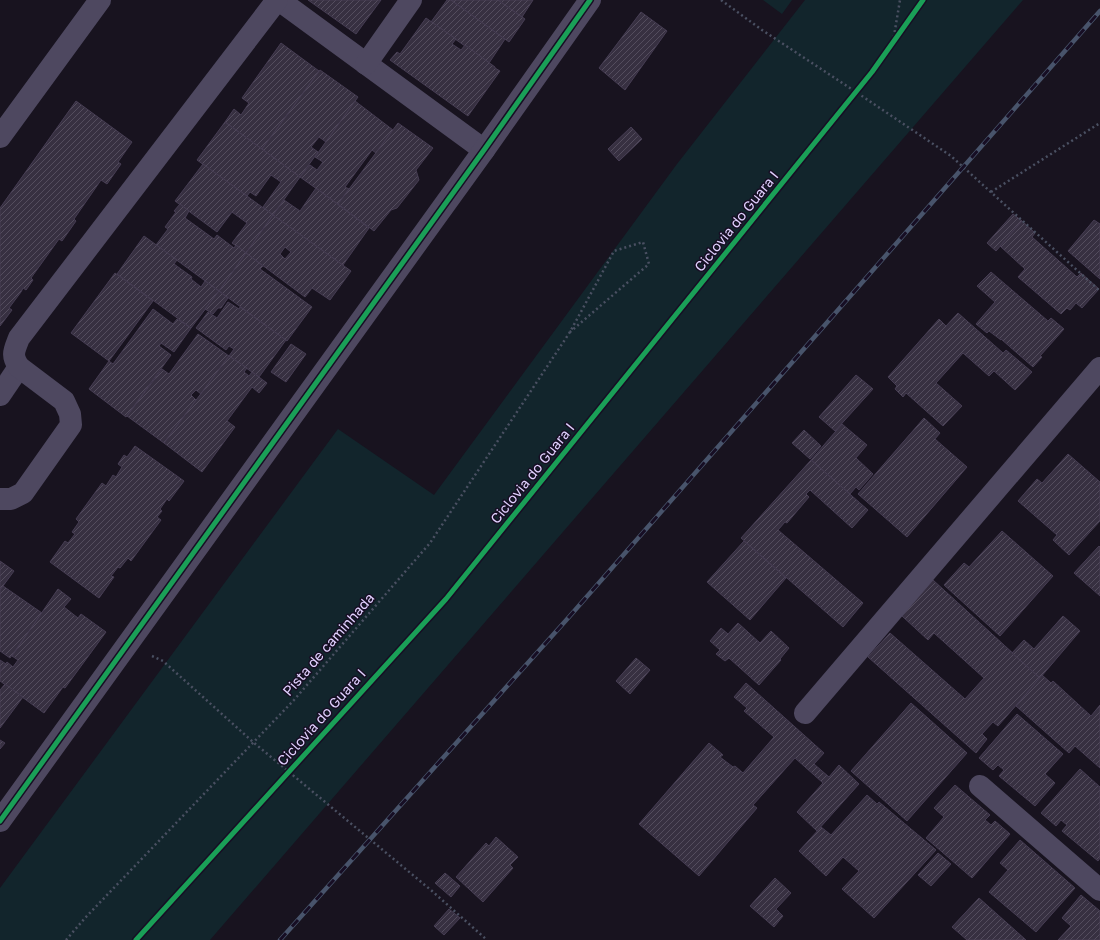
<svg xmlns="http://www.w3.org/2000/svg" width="1100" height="940" font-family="'Golos Text',sans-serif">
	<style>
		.green { fill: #12252c }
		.building { fill: url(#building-hatch); stroke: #463d53; fill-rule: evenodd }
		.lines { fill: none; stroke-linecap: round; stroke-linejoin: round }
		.path { stroke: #4a5062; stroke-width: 2.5; stroke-dasharray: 2 3; stroke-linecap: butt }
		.minor { stroke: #4e4860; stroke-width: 22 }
		.rail-casing { stroke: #48546b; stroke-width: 4.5 }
		.rail { stroke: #170e24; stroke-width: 3; stroke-dasharray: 9; stroke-linecap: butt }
		.cycleway-casing { stroke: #170e24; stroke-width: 8 }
		.cycleway { stroke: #1a9f57; stroke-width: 5 }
		.labels { text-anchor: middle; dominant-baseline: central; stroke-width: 3; stroke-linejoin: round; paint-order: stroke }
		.street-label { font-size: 14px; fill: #e1d1ff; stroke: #170e24 }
	</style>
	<defs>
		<pattern id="building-hatch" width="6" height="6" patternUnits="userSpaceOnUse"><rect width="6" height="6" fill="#373041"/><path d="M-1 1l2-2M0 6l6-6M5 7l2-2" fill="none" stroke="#544d5e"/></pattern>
	</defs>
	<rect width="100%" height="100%" fill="#18131f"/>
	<g class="green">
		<polygon points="763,0 792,0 782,14"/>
		<polygon points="805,0 1023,0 210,940 0,940 0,888 338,429 434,495 677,164"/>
	</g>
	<g class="building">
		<polygon points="308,0 381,0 356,34"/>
		<polygon points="447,0 451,0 505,39 489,63 431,22"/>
		<polygon points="451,0 498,0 525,19 509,42"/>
		<polygon points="498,0 533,0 522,17"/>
		<polygon points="641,12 667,31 625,90 599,68"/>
		<polygon points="426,18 456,39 452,44 461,50 465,45 495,67 495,68 500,71 468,116 390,60 397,52 400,54"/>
		<polygon points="281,43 319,71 262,149 225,122 234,109 241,115 249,103 242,98"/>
		<polygon points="320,70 358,97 326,142 319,137 311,147 318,152 300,177 262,149"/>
		<polygon points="76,101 132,142 118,162 121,164 107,184 101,180 74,219 76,221 62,241 59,239 31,278 33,280 26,290 23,288 21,292 9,308 12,310 0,326 0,208"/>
		<polygon points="355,101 393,130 376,153 372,150 345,187 349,189 338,204 300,177 310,165 317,170 323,162 315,157"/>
		<polygon points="225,122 300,177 273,215 263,207 281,182 271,175 256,196 250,192 247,196 197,160"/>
		<polygon points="398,123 433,148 416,170 419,180 397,208 391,210 374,231 338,204"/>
		<polygon points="631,127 642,139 619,161 608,149"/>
		<polygon points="203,164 273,215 246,253 232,243 247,223 232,212 217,232 175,201"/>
		<polygon points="316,188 369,228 343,265 273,215 284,200 300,211"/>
		<polygon points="180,204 189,211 185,218 214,239 217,235 234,248 236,245 246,253 219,291 156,245 168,229 165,227 176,212 174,211"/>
		<polygon points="1013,214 1022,221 996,251 987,243"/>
		<path d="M273,215L351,271L330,300L312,288L305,297L246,253ZM285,247L291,252L285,259L280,254Z"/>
		<polygon points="1094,220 1100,224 1100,279 1068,251"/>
		<polygon points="1022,221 1035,233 1032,237 1077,277 1081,273 1099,289 1082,308 1076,303 1070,310 1067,308 1061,314 1018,277 1025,269 1000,246"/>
		<polygon points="144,236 177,260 174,264 192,277 191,279 201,287 205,281 219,291 191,328 117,274"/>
		<polygon points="246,253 263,266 260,269 312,307 287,341 219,291"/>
		<polygon points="991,272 1048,321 1051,318 1064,329 1040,356 1042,357 1033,367 1001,339 1001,340 989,331 987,333 976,324 995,302 977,286"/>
		<polygon points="115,273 153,301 109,361 71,333"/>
		<polygon points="219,291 228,298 221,308 218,308 213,314 205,309"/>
		<polygon points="228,302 239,309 240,307 286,340 259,377 229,356 234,349 229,346 226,350 196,328 208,312 217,318"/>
		<polygon points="153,309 173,324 177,319 191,328 174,352 161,343 159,346 171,355 126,417 89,389 109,361 113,364"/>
		<polygon points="958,313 1003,353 1006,350 1032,372 1015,390 994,371 989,376 963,353 936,383 962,406 943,426 906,393 903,397 895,389 897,386 888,377 939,319 946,326"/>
		<polygon points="198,334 229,356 201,394 196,390 191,395 196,400 164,443 127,416 162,369 169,374"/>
		<polygon points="291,344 306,354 286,382 271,372"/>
		<polygon points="229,356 247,368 244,372 249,376 252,372 267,383 259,393 252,387 227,421 235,427 202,472 164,443"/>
		<polygon points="856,375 873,389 835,431 819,417"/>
		<polygon points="924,418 940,433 935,439 967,467 907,537 858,494"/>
		<polygon points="842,424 867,445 856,458 873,474 859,490 856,487 850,494 811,460"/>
		<polygon points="804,430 821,446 810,459 792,443"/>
		<polygon points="135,446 184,481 169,501 167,499 160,509 162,511 157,517 161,520 131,561 128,558 120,568 118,567 111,576 114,577 99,598 50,562 65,541 68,543 75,534 72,532 79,522 76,519 102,483 106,486 113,475 116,477 122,467 118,464 124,455 127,457"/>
		<polygon points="1068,454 1100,482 1100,521 1069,555 1053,540 1057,535 1018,501 1037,479 1042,483"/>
		<polygon points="811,460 868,510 852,528 810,490 806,494 809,497 787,523 785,522 778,530 863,603 843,627 741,538"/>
		<polygon points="1002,531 1053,576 1000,636 944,585 964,563 969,567"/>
		<polygon points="744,541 786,578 750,620 707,582"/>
		<polygon points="1099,546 1100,547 1100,596 1074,573"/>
		<polygon points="0,561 14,571 0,590"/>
		<polygon points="933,580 1040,678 998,726 993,722 982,734 987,739 976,753 868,657 890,633 965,699 984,678 934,633 928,640 902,616"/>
		<polygon points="3,586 42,613 10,658 0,651 0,590"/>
		<polygon points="58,589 71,599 64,607 78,618 81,614 106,632 65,688 63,687 44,713 0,681 0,672 7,662 13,667 18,660 12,656"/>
		<polygon points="1063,616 1080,631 1040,678 1012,653 1024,640 1034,649"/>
		<polygon points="738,623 760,643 771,631 789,648 780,659 781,660 759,685 729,658 725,661 716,654 720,650 710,641 721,628 728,634"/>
		<polygon points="636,658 650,670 630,694 616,681"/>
		<polygon points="0,660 6,664 0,672"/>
		<polygon points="1042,675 1051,683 1053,681 1091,716 1100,705 1100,768 1075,746 1069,753 1016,706"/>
		<polygon points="746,683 824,753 814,764 829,777 839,765 859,784 817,831 797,812 823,783 795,758 753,805 757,808 699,876 639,824 709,743 723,755 720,757 733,767 735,766 743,773 774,737 744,711 747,708 734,697"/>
		<polygon points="5,684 23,697 0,728 0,690"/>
		<polygon points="911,703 967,753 907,821 851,771"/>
		<polygon points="1017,714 1063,754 1045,774 1055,783 1035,806 999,776 1004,770 998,765 993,770 979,758"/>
		<polygon points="0,740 5,743 0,749"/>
		<polygon points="1080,769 1100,787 1100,858 1098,861 1062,831 1067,825 1061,820 1056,826 1041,813"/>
		<polygon points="955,785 990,815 985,820 991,825 995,821 1010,834 972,878 926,838 944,817 934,808"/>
		<polygon points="867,795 877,804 879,802 936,850 874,918 842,889 859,871 843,857 826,876 799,851 821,827 831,835"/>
		<polygon points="496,837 518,857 510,865 513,868 483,902 456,877 486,843 489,846"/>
		<polygon points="1020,840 1075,888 1036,932 989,892 1008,870 1000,863"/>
		<polygon points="938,853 951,864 931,886 918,875"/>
		<polygon points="445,873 460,886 451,897 435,883"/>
		<polygon points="775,878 791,893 776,909 783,916 774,927 750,906"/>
		<polygon points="1081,895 1100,911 1100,940 1058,940 1071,926 1062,918"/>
		<polygon points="979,898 1026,940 967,940 952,927"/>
		<polygon points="449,909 460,918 444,935 434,926"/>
	</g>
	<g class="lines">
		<g class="path">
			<polyline points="721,0 762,30 856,92 951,156 1100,291"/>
			<polyline points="893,42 900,0"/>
			<polyline points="991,192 1100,123"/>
			<polyline points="152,656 163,661 253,742 432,891 487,940"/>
			<polyline points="66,940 85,918 294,700 430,543 570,332 614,251 643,242 649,264 570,332"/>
		</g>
		<g class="minor">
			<polyline points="279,0 484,150"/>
			<polyline points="366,64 411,0"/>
			<polyline points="0,137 100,0"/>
			<polyline points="0,395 19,367"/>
			<path d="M0,499H11L23,493L71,425L70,414L64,401L19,367C11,355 14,351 19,338L277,0"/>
			<polyline points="805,713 1100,368"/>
			<polyline points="980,786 1100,890"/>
			<polyline points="0,821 484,150 590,0"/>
		</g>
		<g class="rail-casing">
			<polyline id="rail" points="280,940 569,617 1100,11"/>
		</g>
		<use href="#rail" class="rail"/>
		<g class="cycleway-casing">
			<g id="cycleway">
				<polyline points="0,821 484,150 590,0"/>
				<polyline points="136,940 446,599 872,72 923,0"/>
			</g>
		</g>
		<use href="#cycleway" class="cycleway"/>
	</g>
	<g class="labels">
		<g class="street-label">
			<text transform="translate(736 221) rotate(-51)">Ciclovia do Guara I</text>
			<text transform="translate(532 473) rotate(-51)">Ciclovia do Guara I</text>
			<text transform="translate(328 644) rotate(-49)">Pista de caminhada</text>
			<text transform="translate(321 717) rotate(-48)">Ciclovia do Guara I</text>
		</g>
	</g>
</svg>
